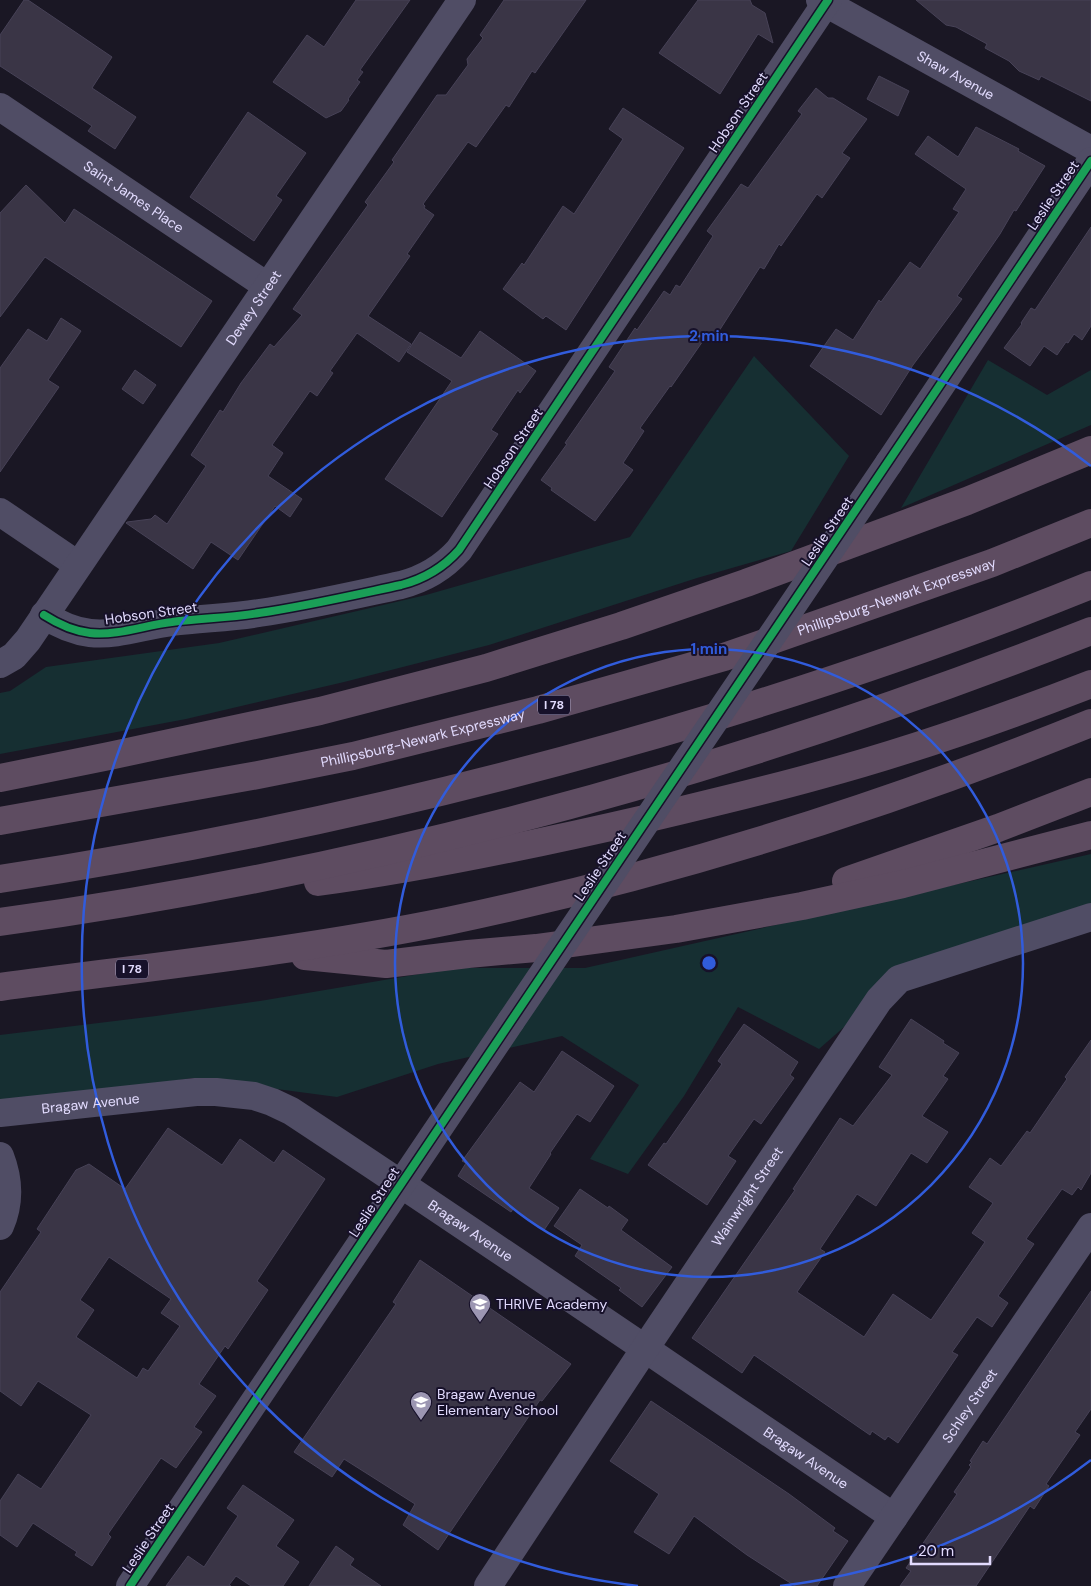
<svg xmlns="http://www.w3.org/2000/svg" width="1091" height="1586" font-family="'DM Sans',sans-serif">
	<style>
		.green { fill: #162f32 }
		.building { fill: #3a3546; stroke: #474257; fill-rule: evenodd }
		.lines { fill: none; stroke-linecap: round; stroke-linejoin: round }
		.minor { stroke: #504d65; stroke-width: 28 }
		.highway { stroke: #5e4c61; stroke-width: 28 }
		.minor-bridge { stroke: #504d65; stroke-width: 28 }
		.cycleway-casing { stroke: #17112a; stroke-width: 11 }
		.cycleway { stroke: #1a9f57; stroke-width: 8 }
		.ring { fill: none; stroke: #315cdc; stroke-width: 2.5 }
		.labels { text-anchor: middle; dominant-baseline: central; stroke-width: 4; stroke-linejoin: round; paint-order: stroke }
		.shield { fill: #17112a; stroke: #a59ebe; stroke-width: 1 }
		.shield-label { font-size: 12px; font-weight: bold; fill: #e2dbfe }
		.street-label { font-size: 14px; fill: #e2dbfe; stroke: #17112a }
		.poi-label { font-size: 14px; fill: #e2dbfe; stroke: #17112a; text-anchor: start }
		.centre { fill: #315cdc; stroke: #17112a; stroke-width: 2.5 }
		.ring-label { font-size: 15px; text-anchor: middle; font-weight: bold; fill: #315cdc; stroke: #17112a; stroke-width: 4; stroke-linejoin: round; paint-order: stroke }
	</style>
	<rect width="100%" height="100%" fill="#1a1724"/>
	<g class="green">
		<polygon points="754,356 849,456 791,551 697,578 489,645 344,682 186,719 0,754 0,693 10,691 46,667 219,643 426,595 630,537"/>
		<polygon points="988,360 1047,395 1091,370 1091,425 901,508"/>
		<polygon points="1091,854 1091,917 899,979 819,1049 738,1007 684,1096 628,1174 590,1159 639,1085 562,1036 438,1064 337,1097 192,1078 0,1108 0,1035 156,1016 260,1001 455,968 585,968"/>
	</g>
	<g class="building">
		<polygon points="24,0 28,0 112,57 92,88 136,117 115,149 88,131 92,126 0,66 0,35"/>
		<polygon points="356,0 410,0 360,70 363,72 357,80 360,82 348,99 349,100 341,111 326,118 273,82 307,35 324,47"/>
		<polygon points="504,0 586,0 535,73 532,71 509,107 506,105 476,147 468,142 423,204 425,206 424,208 434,215 407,254 410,256 368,316 411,344 399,362 357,333 330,371 333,373 317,396 310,391 272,445 283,453 268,476 302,499 290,517 275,506 238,560 211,542 193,569 126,523 127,522 151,519 155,515 167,524 206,466 191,455 220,410 223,412 241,383 270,344 274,347 302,315 293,309 368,205 365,202 394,162 392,160 437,95 446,95 468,65 467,59 483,38 480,35"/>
		<polygon points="698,0 750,0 752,5 765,13 773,43 758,34 720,94 659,53"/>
		<polygon points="916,0 1091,0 1091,101 1041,76 1039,80 1019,71 1009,61 985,48 987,44 956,27 946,25"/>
		<polygon points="879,76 909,91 898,116 867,99"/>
		<polygon points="816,88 828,98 833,98 867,119 842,153 850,158 822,198 817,194 781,246 779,244 764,269 760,267 712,342 705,338 671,387 670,386 640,428 644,431 623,463 633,470 595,521 551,490 552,488 541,480 567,444 565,443 615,371 609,367 635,328 637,330 664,291 670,295 676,285 680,287 713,236 707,231 741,184 748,188 802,114 798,111"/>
		<polygon points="623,108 684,148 566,330 546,316 543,319 503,289 522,263 524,265 563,206 574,214 623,139 609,129"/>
		<polygon points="248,112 306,153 276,196 282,200 254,241 190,197"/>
		<polygon points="976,127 1019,149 1018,151 1045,166 1016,211 1014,210 1000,234 957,296 962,299 913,365 881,415 810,366 836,329 853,340 879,300 881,302 910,262 920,269 959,212 953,209 966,189 915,154 928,136 958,157"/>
		<polygon points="26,185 65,223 74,209 212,301 181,347 45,257 0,317 0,213"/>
		<polygon points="1091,227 1091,326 1082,340 1074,334 1068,343 1066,342 1057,355 1044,346 1030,366 1004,348 1022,324 1021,323 1031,308 1035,310"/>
		<polygon points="61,318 81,331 48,380 59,387 0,472 0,368 28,329 47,341"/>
		<polygon points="480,331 536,371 520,393 518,390 491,430 498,434 442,517 385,479 452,381 407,352 420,332 461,358"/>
		<polygon points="135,370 156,385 143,404 122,389"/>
		<polygon points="911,1019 944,1041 943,1043 959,1053 943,1076 948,1079 922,1116 948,1132 927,1163 911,1153 876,1206 857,1194 820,1249 825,1252 797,1292 864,1337 893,1294 931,1320 985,1242 972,1233 993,1203 969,1187 990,1158 1001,1166 1027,1131 1030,1133 1067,1079 1065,1077 1091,1040 1091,1173 1081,1190 1078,1187 1072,1195 1062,1189 1026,1239 1034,1244 998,1296 1008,1303 992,1327 977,1317 952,1352 958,1355 898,1443 888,1436 885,1440 872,1431 870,1435 754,1355 742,1373 692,1338 795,1190 793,1189 840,1118 853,1126 892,1075 879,1067"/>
		<polygon points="744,1024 798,1062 790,1075 794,1078 761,1124 754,1119 728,1156 736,1161 707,1205 648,1165 664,1143 666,1144 722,1064 718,1061"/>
		<polygon points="562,1051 614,1086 590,1122 577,1114 550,1153 551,1154 529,1188 559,1208 544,1230 513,1209 511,1212 458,1176 466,1163 462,1161 520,1082 534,1092"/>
		<path d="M168,1128L222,1165L240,1139L274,1163L283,1150L325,1179L257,1281L268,1290L228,1349L225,1346L199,1384L216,1396L194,1427L202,1432L176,1468L161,1458L108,1534L111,1537L92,1566L75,1555L77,1552L33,1523L17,1547L0,1535V1501L18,1474L41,1489L91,1415L38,1381L21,1406L0,1391V1292L41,1232L37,1229L76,1170L89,1164L125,1189ZM109,1257L171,1299L161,1313L180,1326L148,1371L143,1368L137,1378L76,1337L94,1310L80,1300Z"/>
		<polygon points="580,1189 608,1208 609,1206 628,1220 621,1230 672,1267 642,1307 619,1290 621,1288 575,1256 582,1245 554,1226"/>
		<polygon points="420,1260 571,1364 542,1401 540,1400 438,1550 403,1525 415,1504 344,1459 332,1477 294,1452 396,1304 393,1302"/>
		<polygon points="1091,1291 1091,1409 1075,1432 1080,1435 1046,1484 1049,1486 1034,1509 1030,1506 976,1586 900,1586 911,1571 906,1568 957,1494 954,1492 971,1467 969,1465 972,1462 970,1461 983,1441 987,1444"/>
		<polygon points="651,1401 789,1494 835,1528 833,1531 848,1541 817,1586 795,1586 747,1555 694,1516 669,1554 634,1532 659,1494 610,1461"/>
		<polygon points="243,1485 294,1520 276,1546 299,1562 283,1586 251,1586 236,1576 229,1585 231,1586 166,1586 188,1556 204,1567 238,1516 227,1508"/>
		<polygon points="336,1546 354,1559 350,1565 381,1586 309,1586"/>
	</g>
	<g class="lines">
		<g class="minor">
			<path id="s1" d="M820,0L1091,150"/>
			<path id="s2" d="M0,107L267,286"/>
			<polyline points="889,463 1091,161"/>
			<polyline points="0,512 78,565"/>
			<path d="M44,615C58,624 73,631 90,633C118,636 145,625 172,622C201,618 230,618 259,613C307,606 354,595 401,585C424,579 443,568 459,550L828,0"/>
			<path id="s3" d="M0,664L14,656L28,640L462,0"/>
			<path id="s4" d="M0,1113L196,1092H216L254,1096L272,1102L291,1111C493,1244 693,1382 894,1517"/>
			<path d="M0,1156C9,1179 10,1203 0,1226"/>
			<polyline points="130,1586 511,1021"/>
			<path id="s5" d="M488,1586L644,1350L879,1000L899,979L1091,917"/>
			<path id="s6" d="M847,1586L1091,1227"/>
		</g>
		<g class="highway">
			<polyline points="0,778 109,756 320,711 486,668 621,626 746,583 967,501 1091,450"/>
			<path id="s7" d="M0,821L258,775L353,756L538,710L724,657L992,563L1091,523"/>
			<path d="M0,879C242,842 481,788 715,717C842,678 968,635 1091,585"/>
			<polyline points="846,881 998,828 1091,792"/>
			<path d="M318,882C429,867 537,844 645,819C703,805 760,792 817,776C910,751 1001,719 1091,684"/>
			<path d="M0,922C374,871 740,769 1091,631"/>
			<polyline points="305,956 386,964 468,954 536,948 676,929 802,906 903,884 1091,835"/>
			<path d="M0,987C149,967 300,951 448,921C668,875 883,807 1091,723"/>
		</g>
		<polyline class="minor-bridge" points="511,1021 889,463"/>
		<g class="cycleway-casing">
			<g id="cycleway">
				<path d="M44,615C58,624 73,631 90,633C118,636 145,625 172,622C201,618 230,618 259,613C307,606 354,595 401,585C424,579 443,568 459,550L828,0"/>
				<polyline points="130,1586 1091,161"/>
			</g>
		</g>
		<use href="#cycleway" class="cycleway"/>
	</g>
	<g class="ring">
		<circle cx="709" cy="963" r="314"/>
		<path d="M1091 1460A627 627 0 0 1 780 1586M638 1586A627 627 0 1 1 1091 466"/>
	</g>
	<defs>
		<g id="school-pin" transform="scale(1.125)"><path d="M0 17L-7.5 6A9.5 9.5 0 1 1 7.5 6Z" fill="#9c96b2" stroke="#17112a"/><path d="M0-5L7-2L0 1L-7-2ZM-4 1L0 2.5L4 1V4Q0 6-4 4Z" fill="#fff"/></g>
	</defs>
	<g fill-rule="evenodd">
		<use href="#school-pin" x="480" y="1304"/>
		<use href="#school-pin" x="421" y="1402"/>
	</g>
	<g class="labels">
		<g class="shield">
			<rect x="538" y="695.5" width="32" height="19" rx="4"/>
			<rect x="116" y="959.5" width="32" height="19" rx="4"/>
		</g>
		<g class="shield-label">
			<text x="554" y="705">I 78</text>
			<text x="132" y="969">I 78</text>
		</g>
		<g class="street-label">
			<text stroke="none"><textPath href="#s1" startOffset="155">Shaw Avenue</textPath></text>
			<text transform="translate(738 112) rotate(-56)">Hobson Street</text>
			<text transform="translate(1053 195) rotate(-56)">Leslie Street</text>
			<text stroke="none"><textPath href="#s2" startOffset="161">Saint James Place</textPath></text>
			<text stroke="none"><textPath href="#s3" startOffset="439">Dewey Street</textPath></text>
			<text transform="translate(513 448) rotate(-56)">Hobson Street</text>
			<text transform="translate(827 531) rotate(-56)">Leslie Street</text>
			<text stroke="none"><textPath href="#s7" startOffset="926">Phillipsburg-Newark Expressway</textPath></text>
			<text transform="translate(151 613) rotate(-8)">Hobson Street</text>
			<text stroke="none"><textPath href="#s7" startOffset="431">Phillipsburg-Newark Expressway</textPath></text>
			<text transform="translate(600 866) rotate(-56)">Leslie Street</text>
			<text stroke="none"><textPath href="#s4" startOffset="91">Bragaw Avenue</textPath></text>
			<text stroke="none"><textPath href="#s5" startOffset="468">Wainwright Street</textPath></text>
			<text transform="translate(374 1202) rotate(-57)">Leslie Street</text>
			<text stroke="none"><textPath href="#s4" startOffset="511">Bragaw Avenue</textPath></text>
			<text stroke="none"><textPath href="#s6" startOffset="218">Schley Street</textPath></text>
			<text stroke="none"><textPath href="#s4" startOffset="916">Bragaw Avenue</textPath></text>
			<text transform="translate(148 1538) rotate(-56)">Leslie Street</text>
		</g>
		<g class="poi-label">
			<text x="496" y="1304">THRIVE Academy</text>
			<text x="437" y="1394">Bragaw Avenue<tspan x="437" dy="16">Elementary School</tspan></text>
		</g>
	</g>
	<circle cx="709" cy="963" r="8" class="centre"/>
	<g class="ring-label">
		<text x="709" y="341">2 min</text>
		<text x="709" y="654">1 min</text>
	</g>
	<path d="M911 1556v8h79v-8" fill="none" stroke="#e2dbfe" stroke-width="2.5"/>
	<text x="918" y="1556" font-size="15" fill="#e2dbfe" stroke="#17112a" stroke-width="4" paint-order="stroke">20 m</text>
</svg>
